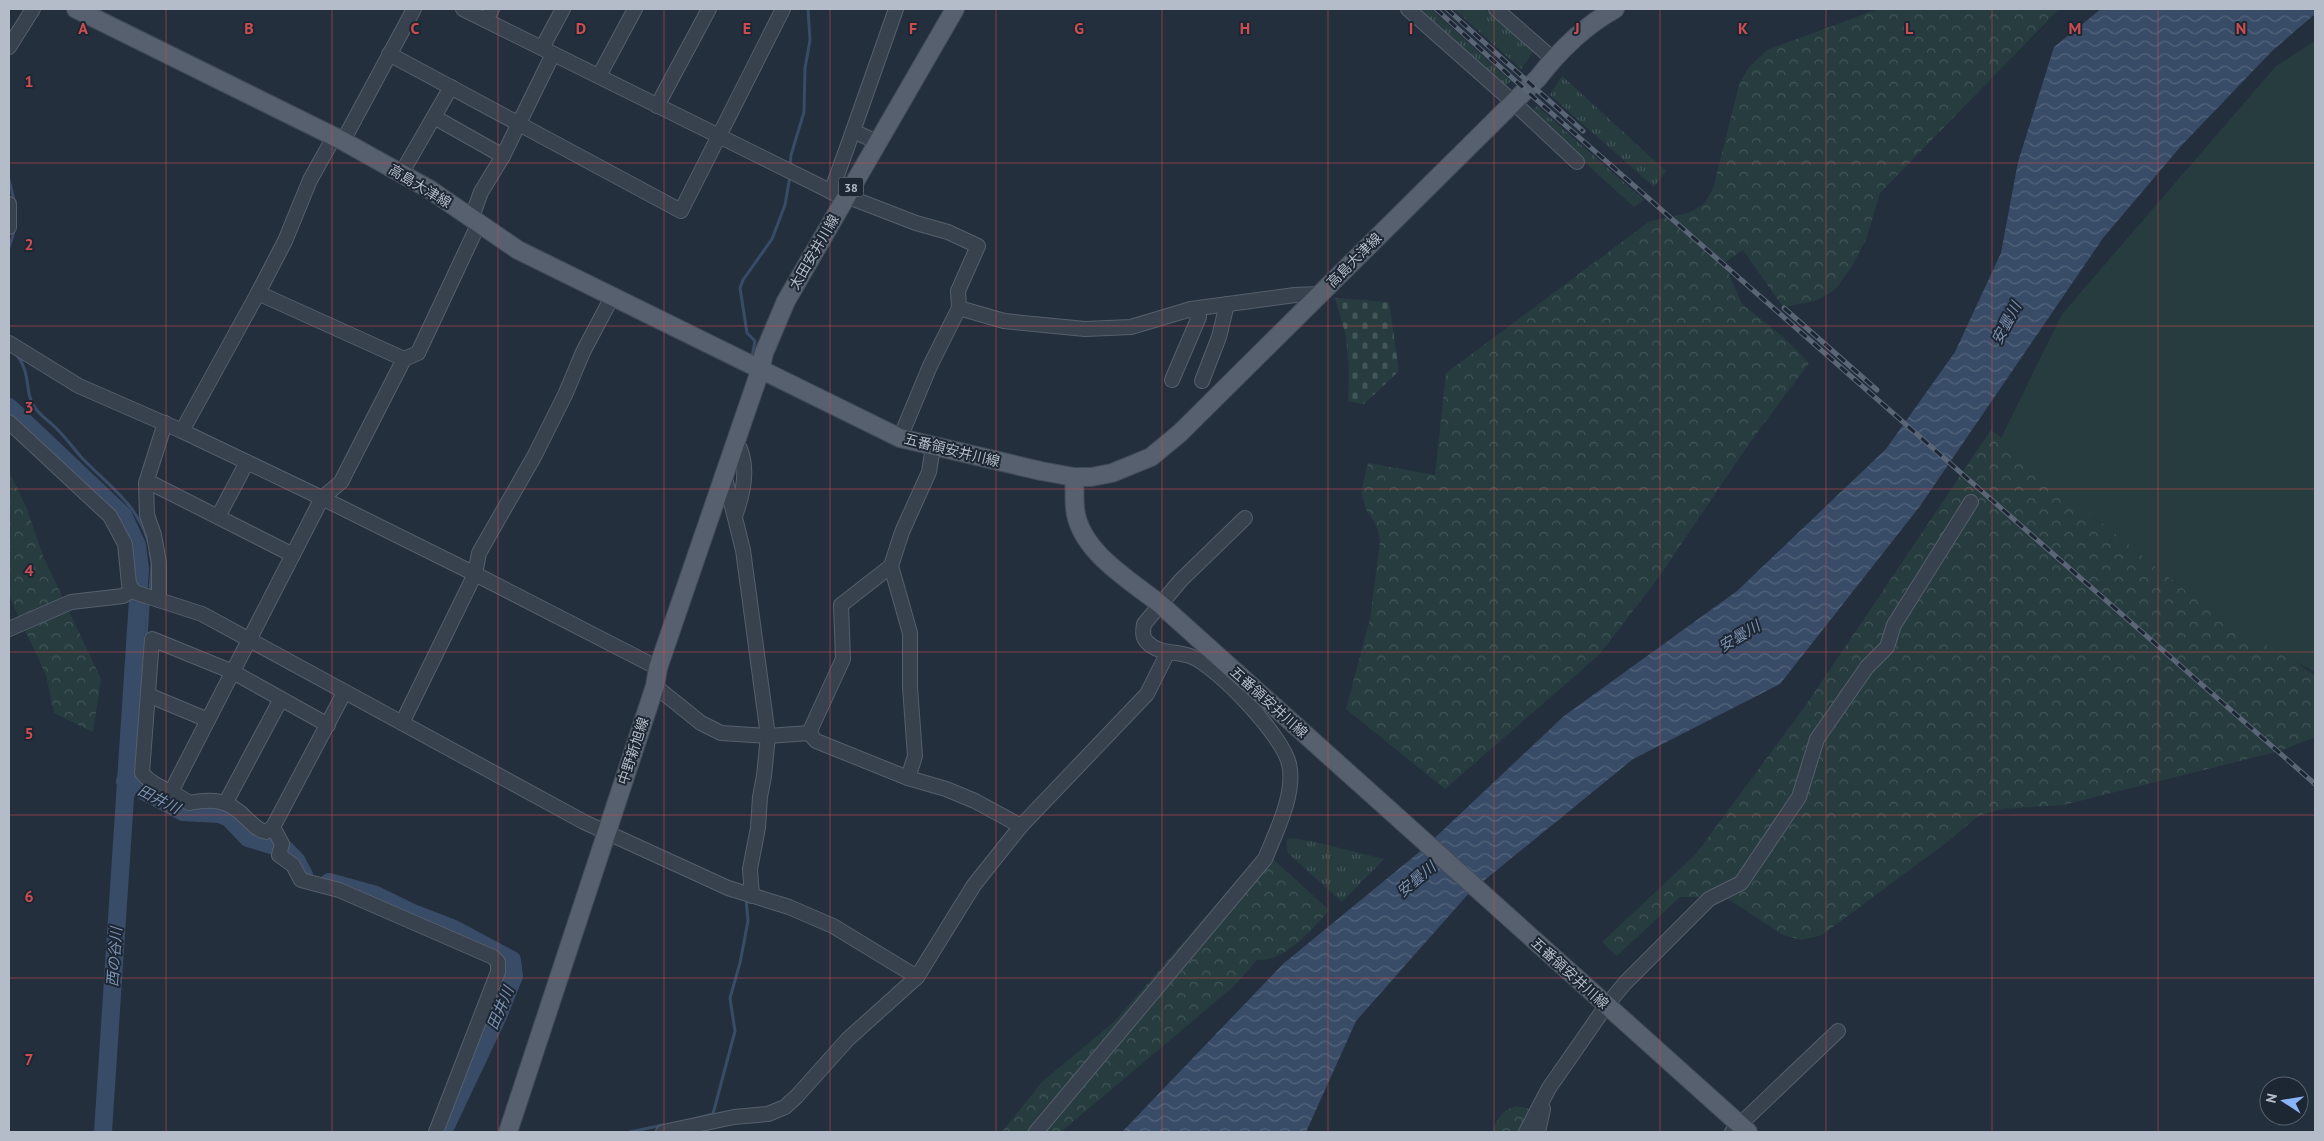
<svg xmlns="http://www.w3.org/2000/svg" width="2324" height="1141" font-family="'PT Sans','Noto Sans JP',sans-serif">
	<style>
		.grass { fill: url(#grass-tufts) }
		.forest { fill: url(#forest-crowns) }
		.cemetery { fill: url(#cemetery-stones) }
		.park { fill: #263c3f }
		.water { fill: url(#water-waves) }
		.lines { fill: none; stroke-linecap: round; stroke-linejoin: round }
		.stream { stroke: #394c67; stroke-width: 3 }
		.river { stroke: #394c67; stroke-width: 18 }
		.minor-casing { stroke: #565f6c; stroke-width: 16 }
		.major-casing { stroke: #414a57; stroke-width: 20 }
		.minor { stroke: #38414e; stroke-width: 14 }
		.major { stroke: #56606e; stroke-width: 18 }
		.rail-casing { stroke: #5a6575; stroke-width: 5 }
		.rail { stroke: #1d2633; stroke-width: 3; stroke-dasharray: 9; stroke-linecap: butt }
		.grid { fill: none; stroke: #ce4d50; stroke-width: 1; stroke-opacity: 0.55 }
		.labels { text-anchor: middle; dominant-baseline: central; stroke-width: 4; stroke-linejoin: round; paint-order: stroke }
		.shield { fill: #1d2633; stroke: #878f9c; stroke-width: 1 }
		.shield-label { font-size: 12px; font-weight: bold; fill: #b4bcc9 }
		.street-label { font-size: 14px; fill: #b4bcc9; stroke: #1d2633 }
		.water-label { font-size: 15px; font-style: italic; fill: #7c92b1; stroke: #1d2633 }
		.grid-label { font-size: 16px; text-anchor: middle; font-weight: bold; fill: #ce4d50; stroke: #1d2633; stroke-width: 4; stroke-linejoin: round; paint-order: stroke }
	</style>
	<defs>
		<pattern id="grass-tufts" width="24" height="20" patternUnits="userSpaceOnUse" patternTransform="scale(1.25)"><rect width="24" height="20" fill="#263c3f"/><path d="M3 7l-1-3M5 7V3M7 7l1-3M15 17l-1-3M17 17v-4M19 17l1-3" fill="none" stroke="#435659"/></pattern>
		<pattern id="forest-crowns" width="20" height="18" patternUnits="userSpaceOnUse" patternTransform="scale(1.25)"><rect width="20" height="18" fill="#263c3f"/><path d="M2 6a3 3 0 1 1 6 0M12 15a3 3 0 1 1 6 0" fill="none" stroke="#435659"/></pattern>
		<pattern id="cemetery-stones" width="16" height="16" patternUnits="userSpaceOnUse" patternTransform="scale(1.25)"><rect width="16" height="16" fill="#263c3f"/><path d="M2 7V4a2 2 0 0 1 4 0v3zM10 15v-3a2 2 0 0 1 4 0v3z" fill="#435659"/></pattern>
		<pattern id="water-waves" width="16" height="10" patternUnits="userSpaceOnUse" patternTransform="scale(1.25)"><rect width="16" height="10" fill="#394c67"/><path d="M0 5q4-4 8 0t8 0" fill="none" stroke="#53647b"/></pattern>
	</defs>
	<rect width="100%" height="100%" fill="#242f3e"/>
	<g class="grass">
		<polygon points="1413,9 1431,9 1511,81 1502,88"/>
		<polygon points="1454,9 1485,9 1533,52 1521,69"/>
		<polygon points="1562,76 1666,171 1654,187 1550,95"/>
		<polygon points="1537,106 1644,200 1634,207 1530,113"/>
		<polygon points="1289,838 1311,841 1384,859 1342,902 1288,853 1286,842"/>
	</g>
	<g class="forest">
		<polygon points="1878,9 2059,9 1880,193 1866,240 1852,266 1835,290 1815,301 1783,307 1743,250 1724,263 1742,304 1783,337 1809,363 1748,445 1659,577 1599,655 1445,789 1346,709 1370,619 1380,541 1377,527 1366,509 1361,492 1368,463 1435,475 1446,373 1650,221 1689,213 1704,204 1713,189 1739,85 1748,68 1767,50"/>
		<polygon points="1991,430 2315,676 2315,737 2280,751 2063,805 2003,809 1978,816 1946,843 1822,935 1802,940 1783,935 1719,893 1709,892 1701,897 1680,897 1617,956 1602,942 1695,855 1806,705"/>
		<polygon points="9,471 27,509 43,556 101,679 93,732 54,713 46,675 9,596"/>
		<path d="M1263,850L1329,910C1312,930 1286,961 1257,960L1233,987L1061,1132H1002L1042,1082L1114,1022Z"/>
		<path d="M1516,1106L1527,1108L1534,1113L1532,1132H1492C1497,1119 1502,1110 1516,1106Z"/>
	</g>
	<polygon class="cemetery" points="1335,298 1389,302 1399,371 1364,404 1348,401 1349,371 1346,336"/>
	<polygon class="park" points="2315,41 2315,672 2225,623 2000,440 2062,314 2276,66"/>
	<polygon class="water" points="2101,9 2315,9 2315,14 2273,50 2181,146 2103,238 1920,506 1780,684 1633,759 1470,892 1356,1021 1306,1132 1122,1132 1283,964 1423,849 1564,716 1737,591 1886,449 1955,352 2001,253 2018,162 2054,47"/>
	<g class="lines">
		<g class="stream">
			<polyline points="790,168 791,155 804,112 805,68 810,40 808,9"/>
			<path d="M9,180C16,205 19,223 9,247"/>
			<path d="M17,355C32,375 24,393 35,408C41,416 50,422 57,429C66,438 74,449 82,458C108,485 137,504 148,541"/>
			<polyline points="752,357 755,341 747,333 740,288 743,280 772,239 785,205 790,176"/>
			<polyline points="150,591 152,563 150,552"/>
			<polyline points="146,639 148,606"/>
			<polyline points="135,786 136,772"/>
			<polyline points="694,1119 713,1114 735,1031 730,998 740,963 748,921 746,898"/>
			<polyline points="630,1132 663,1125"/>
		</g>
		<g class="river">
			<polyline points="9,407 123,515 137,545 140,569 103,1132"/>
			<polyline points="125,781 183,812 219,814 229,818 248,838 285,849 296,860 304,875"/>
			<polyline points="329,882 376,895 415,914 454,929 512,960 514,976 498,1016 443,1132"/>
		</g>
		<g class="minor-casing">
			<g id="minor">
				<polyline points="463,9 844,198"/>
				<polyline points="1408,9 1513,102 1577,162"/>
				<polyline points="1496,9 1553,59"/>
				<polyline points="486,20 492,9"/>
				<polyline points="9,47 33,9"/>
				<polyline points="542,48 563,9"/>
				<polyline points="389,54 681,211 783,9"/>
				<polyline points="599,76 635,9"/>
				<polyline points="657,106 709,9"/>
				<polyline points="434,117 503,156"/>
				<polyline points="343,141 414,9"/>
				<polyline points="877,142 853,131 896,9"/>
				<polyline points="401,174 451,87"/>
				<polyline points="831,192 853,131"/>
				<polyline points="846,196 916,223 948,232 978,246 958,291 959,308 930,366 900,438"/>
				<polyline points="9,204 9,227"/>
				<polyline points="472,217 481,192 503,156 553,54"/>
				<polyline points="258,293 404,359"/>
				<polyline points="959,308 1004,321 1085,329 1131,327 1191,309 1295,295 1319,294"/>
				<polyline points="9,343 79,386 182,431 322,498 475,574 658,668"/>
				<polyline points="1172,380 1199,317 1191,309"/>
				<polyline points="1202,381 1219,337 1227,304"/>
				<polyline points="9,422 110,516 125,544 129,584 134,592 202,614 584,822 728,888 789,907 833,926 917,977"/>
				<polyline points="182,431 258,293 285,241 310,180 334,137"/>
				<polyline points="724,474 743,550 768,736 764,776 760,797 758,828 750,869 752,896"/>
				<polyline points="147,481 293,555"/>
				<path d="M735,516C744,492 750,463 736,441"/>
				<polyline points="218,517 247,462"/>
				<polyline points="159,600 159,563 154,535 147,515 146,483 165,423"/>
				<polyline points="9,629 71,602 123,596 132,590"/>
				<polyline points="655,686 701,723 721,733 768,736 809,733 816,741 908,778 946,789 975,801 1021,826"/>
				<polyline points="148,695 208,720"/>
				<polyline points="402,723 475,574 479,553 535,455 565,395 583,352 612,297"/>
				<path d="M328,725L233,672L152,639L142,773C154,788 174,791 189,803C214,798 229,800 247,819C254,825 257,830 266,832L273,827L344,693"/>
				<polyline points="809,733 843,659 841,605 891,566"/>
				<polyline points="908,778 915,756 910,687 910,633 891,566 902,532 929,472 933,447"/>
				<polyline points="171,792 322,498 341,482 404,359 418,353 479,223"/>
				<polyline points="226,802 281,699"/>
				<polyline points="273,827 282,844 279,855 293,865 301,880 339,890 493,957 498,962 498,972 436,1132"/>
				<polyline points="663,1132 734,1117 768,1114 785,1107 797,1096 848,1039 917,977 974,885 1021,826 1147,694 1168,652"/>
				<path d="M1036,1132L1265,859C1276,832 1296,793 1289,764C1283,736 1217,666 1190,656C1176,651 1158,654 1147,642C1142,637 1143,631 1144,624L1181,580L1245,518"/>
				<polyline points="1526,1132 1549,1088 1606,1006 1625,983 1709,899 1741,883 1799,797 1817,739 1867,667 1887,647 1894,625 1971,502"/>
				<polyline points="1538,1132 1543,1109"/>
				<polyline points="1732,1132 1838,1031"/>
			</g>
		</g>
		<g class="major-casing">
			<g id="major">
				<path d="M76,9L343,141L429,189L518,250L900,438L1041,471L1074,477H1091L1112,473L1151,457L1180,433L1538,78C1559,51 1586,25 1615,9"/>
				<path d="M1074,477C1075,487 1074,498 1075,508C1079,551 1130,580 1160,604L1748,1132"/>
				<polyline points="508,1132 655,686 658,668 760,371 764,353 786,301 955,9"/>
			</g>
		</g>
		<use href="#minor" class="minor"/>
		<use href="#major" class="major"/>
		<g class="rail-casing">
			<g id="rail">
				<polyline points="1436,9 1540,103 2315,784"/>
				<polyline points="1447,9 1583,131"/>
				<polyline points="1784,308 1877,390"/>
			</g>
		</g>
		<use href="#rail" class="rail"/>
	</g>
	<path class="grid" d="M166,9V1132M332,9V1132M498,9V1132M664,9V1132M830,9V1132M996,9V1132M1162,9V1132M1328,9V1132M1494,9V1132M1660,9V1132M1826,9V1132M1992,9V1132M2158,9V1132M9,163H2315M9,326H2315M9,489H2315M9,652H2315M9,815H2315M9,978H2315"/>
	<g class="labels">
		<rect class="shield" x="838.5" y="177.5" width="25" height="19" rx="4"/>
		<g class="shield-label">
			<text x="851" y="187">38</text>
		</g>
		<g class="street-label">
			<text transform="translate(420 186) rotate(31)">高島大津線</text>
			<text transform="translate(814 252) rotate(-60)">太田安井川線</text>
			<text transform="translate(1354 260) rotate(-45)">高島大津線</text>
			<text transform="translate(952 450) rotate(14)">五番領安井川線</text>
			<text transform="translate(1269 702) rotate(42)">五番領安井川線</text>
			<text transform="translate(633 751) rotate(-72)">中野新旭線</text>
			<text transform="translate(1570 973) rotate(42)">五番領安井川線</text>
		</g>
		<g class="water-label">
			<text transform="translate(2006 323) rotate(-62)">安曇川</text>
			<text transform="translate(1739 636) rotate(-31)">安曇川</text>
			<text transform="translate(159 799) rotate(27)">田井川</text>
			<text transform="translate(1416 879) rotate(-40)">安曇川</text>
			<text transform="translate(114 957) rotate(-86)">西の谷川</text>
			<text transform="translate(500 1008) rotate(-67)">田井川</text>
		</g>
	</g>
	<g class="grid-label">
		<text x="83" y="34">A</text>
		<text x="249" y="34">B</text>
		<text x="415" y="34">C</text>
		<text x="581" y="34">D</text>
		<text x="747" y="34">E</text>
		<text x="913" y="34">F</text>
		<text x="1079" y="34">G</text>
		<text x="1245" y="34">H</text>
		<text x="1411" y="34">I</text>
		<text x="1577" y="34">J</text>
		<text x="1743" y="34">K</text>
		<text x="1909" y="34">L</text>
		<text x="2075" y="34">M</text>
		<text x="2241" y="34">N</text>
		<text x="29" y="87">1</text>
		<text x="29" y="250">2</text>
		<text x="29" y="413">3</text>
		<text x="29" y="576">4</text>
		<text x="29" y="739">5</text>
		<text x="29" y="902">6</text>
		<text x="29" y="1065">7</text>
	</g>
	<rect width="2324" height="1141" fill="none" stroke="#b4bcc9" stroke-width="20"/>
	<g transform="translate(2284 1101) rotate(282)"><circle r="24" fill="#1d2633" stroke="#59626f"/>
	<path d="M0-4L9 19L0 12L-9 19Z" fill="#8ab4f8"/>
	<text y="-8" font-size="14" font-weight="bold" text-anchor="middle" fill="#b4bcc9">N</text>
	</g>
</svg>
